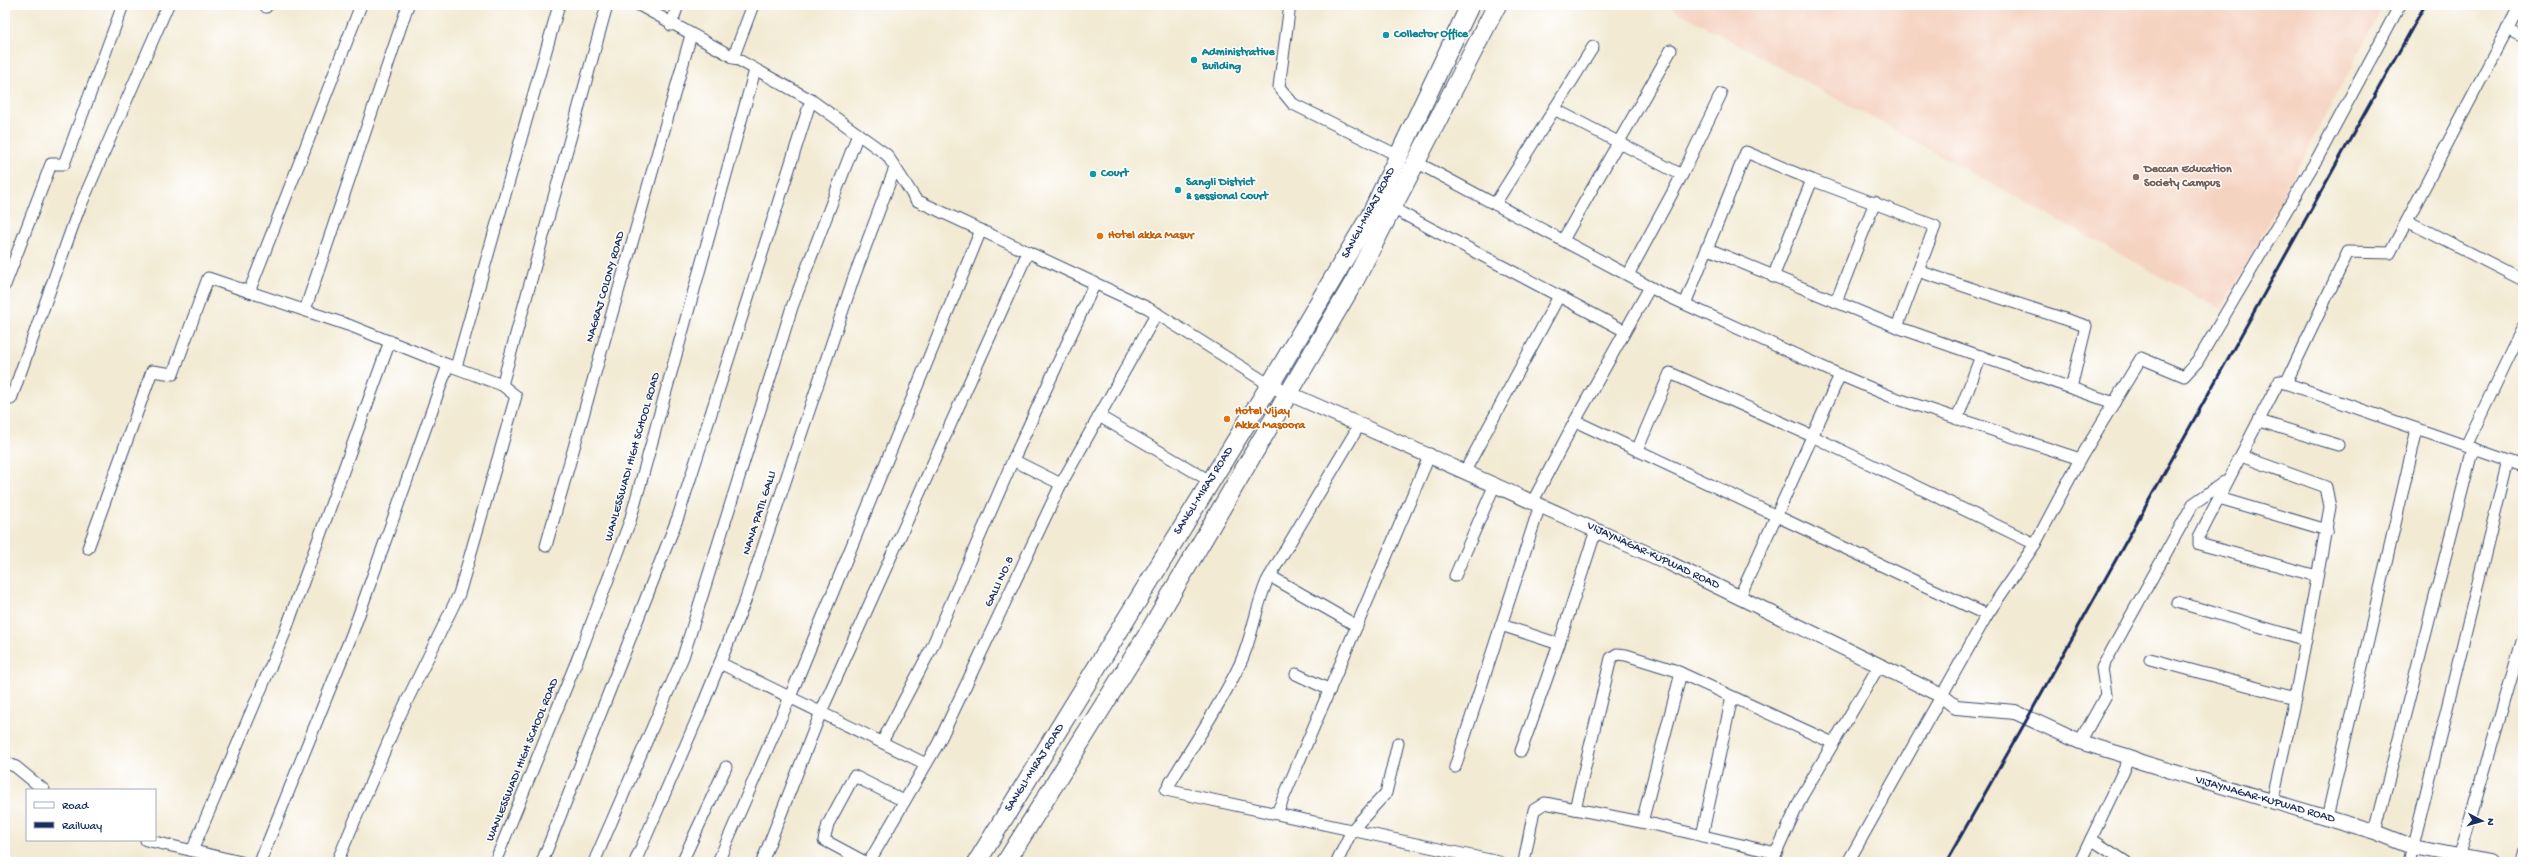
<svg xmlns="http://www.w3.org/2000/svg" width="2528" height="867" font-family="'Gochi Hand',sans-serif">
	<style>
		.built { fill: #f5d3c1 }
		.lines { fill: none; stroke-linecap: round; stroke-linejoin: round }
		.minor-casing { stroke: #3b4b70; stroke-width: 13 }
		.tertiary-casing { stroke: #3b4b70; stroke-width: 16 }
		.trunk-casing { stroke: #3b4b70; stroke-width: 20 }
		.minor { stroke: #fff; stroke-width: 11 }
		.tertiary { stroke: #fff; stroke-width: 14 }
		.trunk { stroke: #fff; stroke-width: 18 }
		.rail { stroke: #1b2f5e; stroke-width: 3 }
		.culture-dot { fill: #0f9aa8; stroke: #fff; stroke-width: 1.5 }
		.education-dot { fill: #8d6e63; stroke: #fff; stroke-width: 1.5 }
		.food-dot { fill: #e8710a; stroke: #fff; stroke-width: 1.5 }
		.labels { text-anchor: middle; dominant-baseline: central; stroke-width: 3; stroke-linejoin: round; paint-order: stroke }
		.culture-label { font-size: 12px; font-weight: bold; fill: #0d838f; stroke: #fff; text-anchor: start }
		.education-label { font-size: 12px; font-weight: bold; fill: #785e54; stroke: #fff; text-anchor: start }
		.street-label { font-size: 12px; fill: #1b2f5e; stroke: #fff }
		.food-label { font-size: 12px; font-weight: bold; fill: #c56008; stroke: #fff; text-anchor: start }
	</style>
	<rect width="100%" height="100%" fill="#fff"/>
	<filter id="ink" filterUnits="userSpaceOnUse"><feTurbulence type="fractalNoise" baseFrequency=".025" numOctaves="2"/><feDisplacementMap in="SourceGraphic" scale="8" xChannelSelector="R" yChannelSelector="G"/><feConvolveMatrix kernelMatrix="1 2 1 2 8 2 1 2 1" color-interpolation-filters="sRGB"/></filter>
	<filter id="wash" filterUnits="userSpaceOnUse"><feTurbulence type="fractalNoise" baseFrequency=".012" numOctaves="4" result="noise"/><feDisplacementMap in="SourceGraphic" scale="16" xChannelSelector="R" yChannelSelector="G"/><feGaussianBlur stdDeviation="0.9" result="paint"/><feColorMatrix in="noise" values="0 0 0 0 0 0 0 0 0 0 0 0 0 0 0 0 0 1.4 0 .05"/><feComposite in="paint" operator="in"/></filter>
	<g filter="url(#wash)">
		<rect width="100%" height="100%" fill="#f2ead3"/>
		<polygon class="built" points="1666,5 2384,5 2222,310"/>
	</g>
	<g filter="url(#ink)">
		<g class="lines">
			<g class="minor-casing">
				<g id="minor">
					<polyline points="639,5 811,100 887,155 916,200 1148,308 1270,385"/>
					<polyline points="1290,5 1279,87 1293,104 1399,156"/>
					<polyline points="266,7 267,5"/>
					<polyline points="671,25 678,5"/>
					<polyline points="2507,29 2523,37"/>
					<polyline points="733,58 753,5"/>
					<polyline points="1554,109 1682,175"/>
					<polyline points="1416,162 1663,294 1840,375 1892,397 2080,459"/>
					<polyline points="1495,204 1593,47"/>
					<polyline points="1392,208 1625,331"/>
					<polyline points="2407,221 2523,280"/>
					<polyline points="1563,240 1671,50"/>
					<polyline points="1706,248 1897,327"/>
					<polyline points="1918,271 2086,326 2071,388"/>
					<polyline points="1628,275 1682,175 1721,94"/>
					<polyline points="1773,277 1812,180"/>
					<polyline points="5,285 51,164 64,164 123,5"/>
					<polyline points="249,292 361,5"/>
					<polyline points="1836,302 1875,202"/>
					<polyline points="1685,304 1746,152 1812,180 1935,226 1897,327 2114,403"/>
					<polyline points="305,310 408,5"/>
					<polyline points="456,367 559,5"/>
					<polyline points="2286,383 2348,252 2390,253 2520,5"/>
					<polyline points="502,385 607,5"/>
					<polyline points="11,399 77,214 168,5"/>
					<polyline points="1099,416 1210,481"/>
					<polyline points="1957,419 1981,356"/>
					<polyline points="1575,421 1987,615"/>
					<polyline points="2259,421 2338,445"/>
					<path d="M1360,424L1267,581C1255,609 1253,636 1240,664C1219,708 1190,749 1166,790L1499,862"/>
					<polyline points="2466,446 2523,327"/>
					<polyline points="1638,448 1670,373 1812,436 2035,544"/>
					<polyline points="2241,456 2326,487 2330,507 2295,698 2272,803"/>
					<polyline points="1465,471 1559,296"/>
					<polyline points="1061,484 1013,460 1095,283"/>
					<polyline points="2219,498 2327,530"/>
					<polyline points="1533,501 1575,421 1650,287"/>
					<polyline points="546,546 691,35"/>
					<polyline points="88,548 152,371 173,374 208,278 351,326 448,365"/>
					<polyline points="1270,576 1357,626"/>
					<polyline points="1455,576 1495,484"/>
					<polyline points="2317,576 2199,544 2199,537 2279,381 2523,466"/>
					<polyline points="1740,596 1840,375"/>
					<polyline points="2177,602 2306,640"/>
					<polyline points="1501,625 1559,644"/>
					<polyline points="2150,659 2295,698"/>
					<polyline points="720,663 926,764"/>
					<polyline points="1296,674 1330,690"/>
					<polyline points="882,742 931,649 1013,460"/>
					<polyline points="2080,742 2106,695 2102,668 2193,504 2227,480"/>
					<polyline points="1521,751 1559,644 1596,530"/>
					<polyline points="5,762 16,767 44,790"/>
					<polyline points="1455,767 1540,505"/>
					<polyline points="1575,809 1611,658 1617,654 1626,655 1674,670 1833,743"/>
					<polyline points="1277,813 1430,454"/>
					<polyline points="2327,818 2417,429"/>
					<polyline points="1642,822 1681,673"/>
					<polyline points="2375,832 2473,448"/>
					<polyline points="1702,836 1732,697"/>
					<polyline points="146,840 241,862"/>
					<polyline points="192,851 284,635 390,341"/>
					<polyline points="2460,854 2523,638"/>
					<polyline points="260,862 352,634 448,365 502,385 516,396 459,594 398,719 337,862"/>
					<polyline points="495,862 584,643 630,521 755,70"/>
					<polyline points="542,862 678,517 811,100"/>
					<polyline points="594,862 683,657 792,307 858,134"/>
					<polyline points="635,862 700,712 745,601 854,277 895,168"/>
					<polyline points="682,862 726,767"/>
					<polyline points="718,862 790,697 981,230"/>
					<polyline points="762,862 821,712 1028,252"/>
					<polyline points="865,862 824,840 828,824 854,776 904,801"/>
					<polyline points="869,862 938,744 1061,484 1157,313"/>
					<polyline points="1337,862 1352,830 1386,793 1398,743"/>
					<polyline points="1524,862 1534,810 1545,803 1656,825 1776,853"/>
					<polyline points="1772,862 1802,796 1879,666"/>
					<polyline points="1848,862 1987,615 2035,544 2080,459 2141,358 2184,376 2197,362 2318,157 2400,5"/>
					<polyline points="2080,862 2091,839"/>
					<polyline points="2126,862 2091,839 2130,757"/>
					<polyline points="2409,862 2508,461"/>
					<polyline points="2520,862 2523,851"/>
				</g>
			</g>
			<g class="tertiary-casing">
				<polyline id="tertiary" points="1270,385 1669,563 1942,696 1956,707 2015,712 2080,742 2130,757 2141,762 2375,832 2413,847 2489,862"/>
			</g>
			<g class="trunk-casing">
				<g id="trunk">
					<polyline points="977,862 1270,385 1370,216 1470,5"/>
					<polyline points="1006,862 1146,637 1355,280 1497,5"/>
				</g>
			</g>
			<use href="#minor" class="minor"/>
			<use href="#tertiary" class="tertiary"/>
			<use href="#trunk" class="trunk"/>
			<polyline class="rail" points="1946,862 2026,721 2425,5"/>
		</g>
	</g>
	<g class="culture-dot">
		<circle cx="1386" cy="35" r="4"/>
		<circle cx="1194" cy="60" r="4"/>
		<circle cx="1093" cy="174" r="4"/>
		<circle cx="1178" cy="190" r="4"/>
	</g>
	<circle class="education-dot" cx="2136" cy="177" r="4"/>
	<g class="food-dot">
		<circle cx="1100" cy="236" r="4"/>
		<circle cx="1227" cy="419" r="4"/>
	</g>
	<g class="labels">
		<g class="culture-label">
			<text x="1394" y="35">Collector Office</text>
			<text x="1202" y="53">Administrative<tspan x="1202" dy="14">Building</tspan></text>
			<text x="1101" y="174">Court</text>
			<text x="1186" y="183">Sangli District<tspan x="1186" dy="14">&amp; sessional Court</tspan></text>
		</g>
		<g class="education-label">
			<text x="2144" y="170">Deccan Education<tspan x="2144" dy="14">Society Campus</tspan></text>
		</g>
		<g class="street-label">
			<text transform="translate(1369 213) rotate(-62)">SANGLI-MIRAJ ROAD</text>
			<text transform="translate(606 287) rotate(-74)">NAGRAJ COLONY ROAD</text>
			<text transform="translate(633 457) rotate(-74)">WANLESSWADI HIGH SCHOOL ROAD</text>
			<text transform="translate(1204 491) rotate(-58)">SANGLI-MIRAJ ROAD</text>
			<text transform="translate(760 513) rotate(-72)">NANA PATIL GALLI</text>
			<text transform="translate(1653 556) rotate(25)">VIJAYNAGAR-KUPWAD ROAD</text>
			<text transform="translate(1000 582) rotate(-65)">GALLI NO.8</text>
			<text transform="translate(523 760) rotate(-68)">WANLESSWADI HIGH SCHOOL ROAD</text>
			<text transform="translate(1035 768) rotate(-58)">SANGLI-MIRAJ ROAD</text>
			<text transform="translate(2265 800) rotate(16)">VIJAYNAGAR-KUPWAD ROAD</text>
		</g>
		<g class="food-label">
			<text x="1108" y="236">Hotel akka Masur</text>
			<text x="1235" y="412">Hotel Vijay<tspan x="1235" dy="14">Akka Masoora</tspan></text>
		</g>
	</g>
	<rect width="2528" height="867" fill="none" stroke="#fff" stroke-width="20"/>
	<rect x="26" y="789" width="130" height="52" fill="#ffffff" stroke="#a4acbf"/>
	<rect x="34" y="802" width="20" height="6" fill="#ffffff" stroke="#a4acbf"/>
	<text x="62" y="809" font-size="12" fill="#1b2f5e">Road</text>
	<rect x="34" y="822" width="20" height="6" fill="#1b2f5e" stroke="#a4acbf"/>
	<text x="62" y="829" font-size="12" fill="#1b2f5e">Railway</text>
	<g transform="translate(2482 821) rotate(96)" stroke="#ffffff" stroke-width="3" paint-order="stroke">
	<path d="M0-3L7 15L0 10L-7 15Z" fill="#1b2f5e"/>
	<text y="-6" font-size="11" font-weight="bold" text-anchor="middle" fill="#1b2f5e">N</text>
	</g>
</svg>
